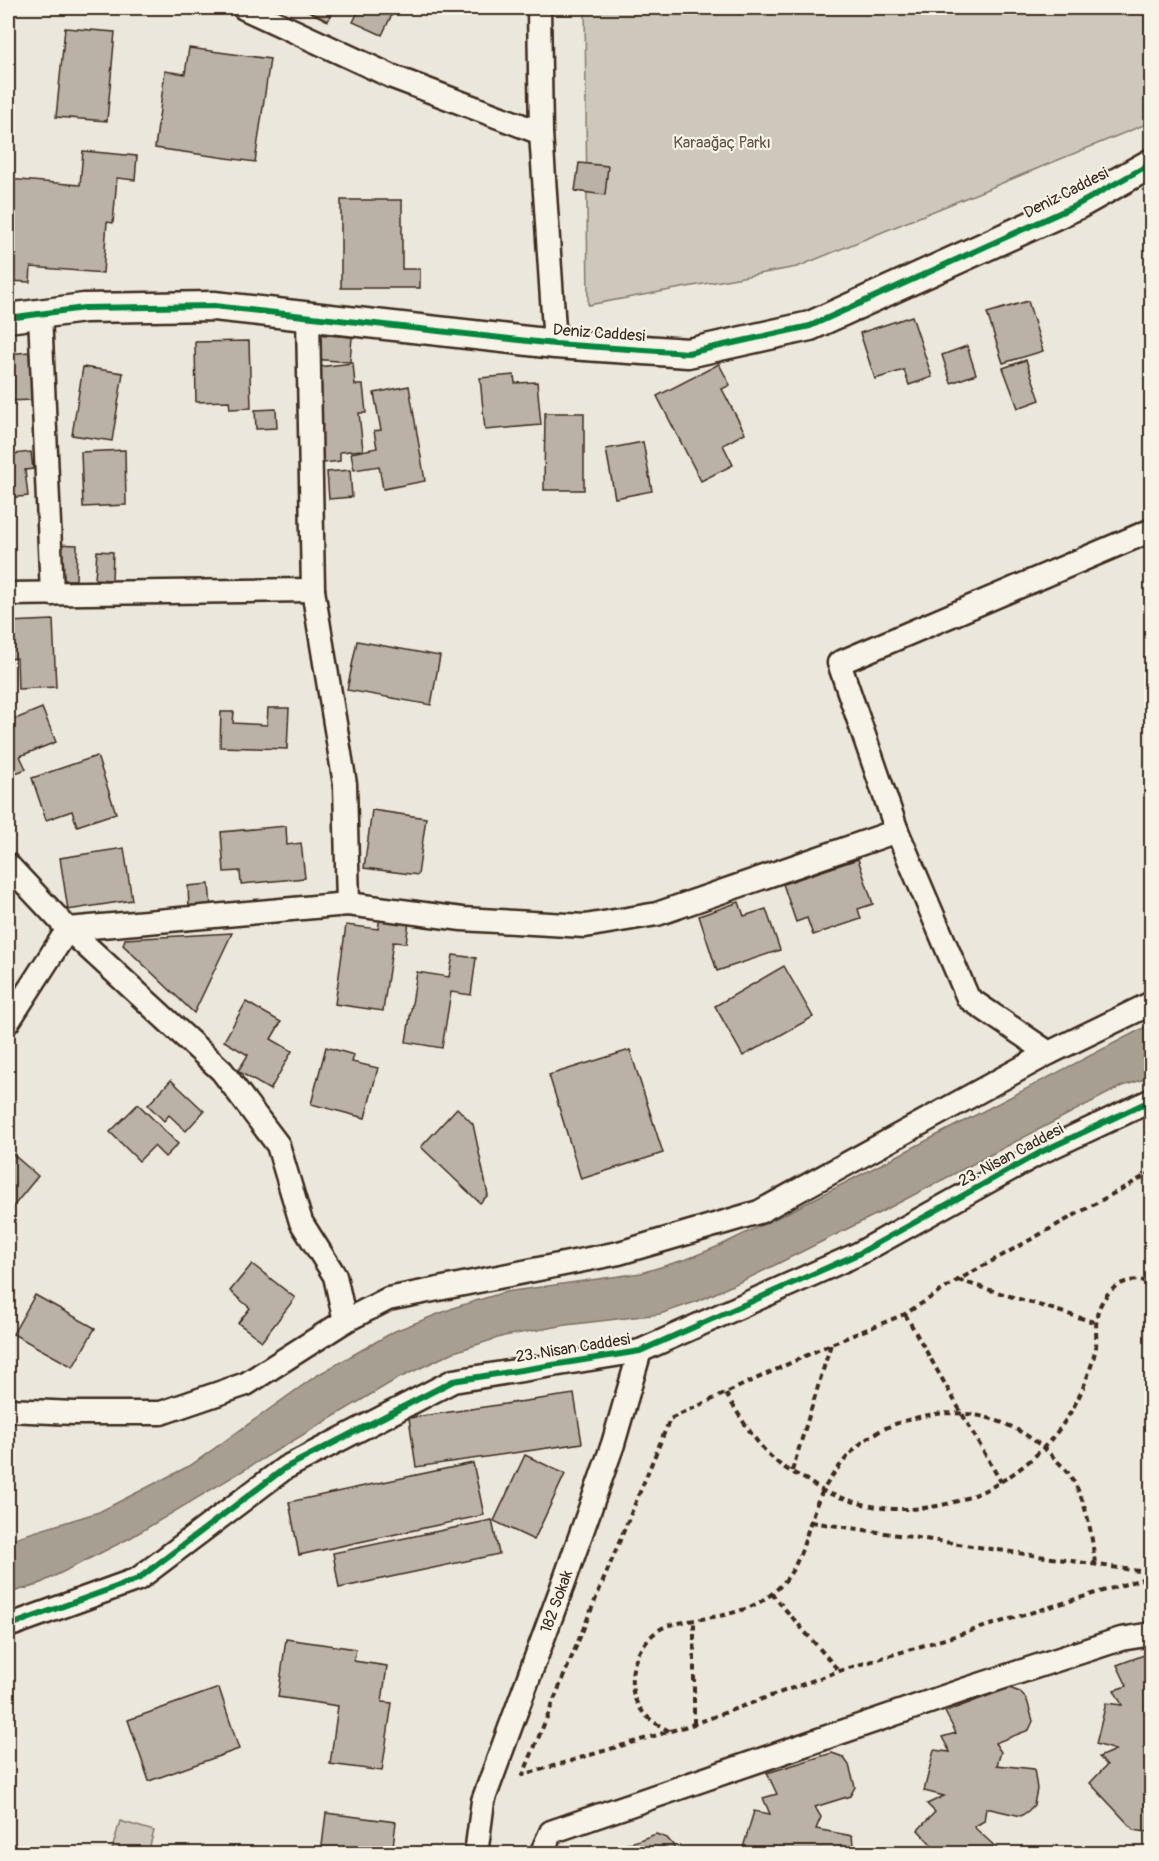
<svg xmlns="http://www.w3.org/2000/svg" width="1159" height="1861" font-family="Pangolin,sans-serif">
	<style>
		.green { fill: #cec8bc; stroke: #84796d; stroke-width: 1.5 }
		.water { fill: #a89f93; stroke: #7c7064; stroke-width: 1.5 }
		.building { fill: #bab2a7; stroke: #3b2a1e; stroke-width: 1.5 }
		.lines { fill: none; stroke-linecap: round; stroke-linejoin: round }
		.minor-casing { stroke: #3b2a1e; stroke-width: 27 }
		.tertiary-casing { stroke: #3b2a1e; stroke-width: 33 }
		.path { stroke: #3b2a1e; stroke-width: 4; stroke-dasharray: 6 4.5; stroke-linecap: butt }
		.minor { stroke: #f7f3e8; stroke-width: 22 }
		.tertiary { stroke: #f7f3e8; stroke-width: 28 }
		.cycleway-casing { stroke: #f7f3e8; stroke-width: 10 }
		.cycleway { stroke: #00873e; stroke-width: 6 }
		.labels { text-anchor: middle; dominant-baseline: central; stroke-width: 4.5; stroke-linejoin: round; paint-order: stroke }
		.park-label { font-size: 16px; fill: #605246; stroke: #f7f3e8 }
		.street-label { font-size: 16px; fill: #3b2a1e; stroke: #f7f3e8 }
	</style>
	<rect width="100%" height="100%" fill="#ece7dc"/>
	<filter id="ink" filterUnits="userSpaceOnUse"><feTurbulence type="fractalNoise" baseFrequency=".0167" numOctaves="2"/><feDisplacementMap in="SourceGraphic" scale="12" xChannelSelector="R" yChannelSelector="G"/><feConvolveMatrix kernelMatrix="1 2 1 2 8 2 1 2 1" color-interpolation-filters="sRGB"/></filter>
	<g filter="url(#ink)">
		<g class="green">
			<polygon points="585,8 1151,8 1151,122 797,267 588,305"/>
			<polygon points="120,1821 154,1831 148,1853 111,1853"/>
		</g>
		<polygon class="water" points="1151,1024 1151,1077 1120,1087 883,1211 757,1274 698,1301 660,1314 566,1325 504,1336 454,1352 395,1380 130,1538 35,1586 8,1593 8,1540 99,1512 191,1465 316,1376 395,1331 456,1307 505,1292 641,1273 687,1259 719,1246 791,1211"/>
		<g class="building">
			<polygon points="302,8 335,8 328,21"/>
			<polygon points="353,8 395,8 382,35 353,22 359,10"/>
			<polygon points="65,28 115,32 107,121 56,117"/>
			<polygon points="189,48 270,59 255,162 155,148 165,71 185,74"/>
			<polygon points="83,151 137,156 135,180 117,178 113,223 107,222 103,273 31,267 30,282 8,281 8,179 80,185"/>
			<polygon points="579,163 608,166 605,195 575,191"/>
			<polygon points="341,200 402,200 402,269 420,269 420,288 341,288"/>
			<polygon points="1028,301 1043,351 1003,363 987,313"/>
			<polygon points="912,316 932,377 909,385 904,370 875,379 860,333"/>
			<polygon points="314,334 352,337 350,362 312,359"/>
			<polygon points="249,341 251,408 230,409 229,401 196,402 195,342"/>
			<polygon points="967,346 976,374 951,383 942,355"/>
			<polygon points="29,352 32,400 8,401 8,354"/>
			<polygon points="1026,360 1040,400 1018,408 1003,368"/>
			<polygon points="353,363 355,385 363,385 366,413 359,413 363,450 340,452 340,461 324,463 322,450 316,451 312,402 322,401 318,367"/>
			<polygon points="719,364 730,385 722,389 745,433 723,445 733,465 701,481 657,396"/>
			<polygon points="83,367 123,373 112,441 72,435"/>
			<polygon points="514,375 515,383 537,382 541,425 485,430 480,378"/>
			<polygon points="409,386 425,481 383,489 379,466 354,470 351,453 377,448 374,431 381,430 374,393"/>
			<polygon points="276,409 277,428 256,429 255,410"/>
			<polygon points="545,413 584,413 584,490 544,490"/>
			<polygon points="8,435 12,435 14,454 31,452 33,469 25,470 28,496 8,498"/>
			<polygon points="643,442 652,491 615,498 606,449"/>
			<polygon points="125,450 126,505 83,507 81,452"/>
			<polygon points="350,470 352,497 329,499 327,472"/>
			<polygon points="55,544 77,545 76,580 55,580"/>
			<polygon points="97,551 113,552 112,580 95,579"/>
			<polygon points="53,620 56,687 18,689 17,658 8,659 8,622"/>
			<polygon points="357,641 440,656 431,705 347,690"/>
			<polygon points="42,708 56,742 20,756 26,769 8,776 8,722"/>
			<polygon points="268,708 289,708 287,749 220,747 221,712 234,712 233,723 267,725"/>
			<polygon points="97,756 116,813 77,826 72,811 46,820 32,778"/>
			<polygon points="372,810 426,818 418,875 364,868"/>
			<polygon points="286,826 287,845 301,843 305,878 241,884 240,871 224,872 221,832"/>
			<polygon points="124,848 132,900 68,910 60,858"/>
			<polygon points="858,859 873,904 858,909 861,919 813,935 807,918 796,922 783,884"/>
			<polygon points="209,884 211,907 189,908 188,886"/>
			<polygon points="739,902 744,916 766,909 780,950 717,971 699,916"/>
			<polygon points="380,918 409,922 406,943 393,942 383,1011 335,1004 346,925 378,929"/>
			<polygon points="232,933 194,1013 123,945 125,939"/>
			<polygon points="453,955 476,958 471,995 451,992 442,1048 406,1042 417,972 449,977"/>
			<polygon points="784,966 813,1017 743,1056 715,1006"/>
			<polygon points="246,1002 281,1022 271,1039 292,1051 270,1090 238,1071 248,1055 224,1041"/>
			<polygon points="326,1047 354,1055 352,1062 378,1068 365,1118 311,1104"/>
			<polygon points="630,1050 663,1153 581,1179 549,1075"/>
			<polygon points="171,1080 204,1111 186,1131 169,1115 164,1121 148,1105"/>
			<polygon points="138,1104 178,1144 165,1157 154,1146 139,1161 110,1132"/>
			<polygon points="457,1108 473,1124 488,1195 480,1203 421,1147"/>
			<polygon points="8,1150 38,1176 8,1213"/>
			<polygon points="252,1264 295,1298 262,1341 238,1323 250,1308 230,1291"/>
			<polygon points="35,1295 95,1328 73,1367 13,1334"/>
			<polygon points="574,1394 582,1443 416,1467 409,1418"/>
			<polygon points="525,1455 565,1474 534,1540 494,1521"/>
			<polygon points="473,1463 484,1515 299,1555 289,1502"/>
			<polygon points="492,1520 499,1554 339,1588 333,1553"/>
			<polygon points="286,1639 356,1649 354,1661 387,1666 382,1702 392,1703 382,1771 330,1764 338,1706 278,1697"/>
			<polygon points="1152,1652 1152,1776 1145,1780 1152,1786 1152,1830 1146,1832 1134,1830 1090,1783 1107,1765 1099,1757 1115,1750 1096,1744 1106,1703 1122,1705 1114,1690 1127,1686 1117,1665"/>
			<polygon points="219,1688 239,1749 149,1781 128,1720"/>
			<polygon points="1009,1688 1020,1692 1027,1700 1033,1721 1029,1730 995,1743 1001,1752 997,1765 1034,1769 1037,1789 1034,1805 1028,1811 1021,1816 986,1808 984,1821 974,1827 1000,1851 1000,1854 940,1854 918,1830 935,1812 927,1804 944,1796 924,1791 934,1750 950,1752 942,1737 956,1733 945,1712"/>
			<polygon points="832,1753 843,1757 849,1765 855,1787 850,1796 815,1807 821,1817 816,1829 852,1836 854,1854 750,1854 742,1851 754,1811 770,1814 763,1798 777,1794 767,1773"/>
			<polygon points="326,1813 396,1822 392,1854 321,1854"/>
			<polygon points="656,1834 667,1838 673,1845 677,1854 599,1854"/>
		</g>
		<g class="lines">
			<g class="minor-casing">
				<g id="minor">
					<polyline points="244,8 393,77 541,133"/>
					<polyline points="539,8 541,133 555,344"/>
					<polyline points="40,314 52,594"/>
					<polyline points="308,317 313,590 345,784 348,904"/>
					<polyline points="8,594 313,590"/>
					<polyline points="8,865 68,929 222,1071 278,1145 301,1222 335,1276 345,1321"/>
					<polyline points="8,1022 68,929 348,904 462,919 585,926 657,914 897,831"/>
					<polyline points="1049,1053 968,998 897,831 839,663 1152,530"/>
					<polyline points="8,1410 74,1413 161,1413 246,1384 345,1321 388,1299 619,1253 759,1212 1049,1053 1152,1003"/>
					<polyline points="8,1626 138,1579 285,1468 453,1381 640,1351 858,1254 1041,1152 1152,1100"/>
					<path id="s1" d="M476,1854L483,1801L565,1579L613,1444L640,1351"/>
					<polyline points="541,1854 551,1832 967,1689 1121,1639 1152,1634"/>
				</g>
			</g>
			<g class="tertiary-casing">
				<polyline id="tertiary" points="8,318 84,308 214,306 555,344 688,353 810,326 1077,205 1152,163"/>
			</g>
			<g class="path">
				<polyline points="1152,1172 958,1280 905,1314 831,1344 670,1419 523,1775 694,1724 839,1671 1152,1576"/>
				<polyline points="958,1280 1097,1323"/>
				<polyline points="905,1314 1001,1482"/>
				<path d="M726,1394C741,1418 756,1445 778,1463C786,1470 796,1474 805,1479C813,1484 820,1490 828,1493C850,1501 875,1509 899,1509C978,1511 1051,1461 1082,1390C1088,1376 1093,1362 1096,1347C1097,1334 1094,1318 1100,1306C1110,1285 1129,1275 1152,1283"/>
				<polyline points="792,1471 831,1344"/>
				<polyline points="811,1522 1152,1573"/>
				<polyline points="771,1593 839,1671"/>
				<polyline points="694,1724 694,1620"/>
				<path d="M669,1731C663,1727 656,1724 650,1719C620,1695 630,1649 659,1630C667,1624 680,1623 689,1621C725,1615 758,1612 784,1582C804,1558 806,1530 817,1503C824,1486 837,1468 850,1454C865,1437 886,1426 908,1420C963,1403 1017,1418 1057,1461C1061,1465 1066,1469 1069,1474C1087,1501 1092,1534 1095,1565"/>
			</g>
			<use href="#minor" class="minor"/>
			<use href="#tertiary" class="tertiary"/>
			<g class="cycleway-casing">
				<g id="cycleway">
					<polyline points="8,318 84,308 214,306 555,344 688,353 810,326 1077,205 1152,163"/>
					<polyline points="8,1626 138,1579 285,1468 453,1381 640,1351 858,1254 1041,1152 1152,1100"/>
				</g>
			</g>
			<use href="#cycleway" class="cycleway"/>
		</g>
	</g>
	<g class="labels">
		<g class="park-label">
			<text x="722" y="143">Karaağaç Parkı</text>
		</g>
		<g class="street-label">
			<text transform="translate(1066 193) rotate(-27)">Deniz Caddesi</text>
			<text transform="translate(599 333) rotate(4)">Deniz Caddesi</text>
			<text transform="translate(1011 1155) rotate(-28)">23. Nisan Caddesi</text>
			<text transform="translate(573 1348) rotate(-9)">23. Nisan Caddesi</text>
			<text stroke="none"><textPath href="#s1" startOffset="266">182 Sokak</textPath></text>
		</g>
	</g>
	<rect width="1159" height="1861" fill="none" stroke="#f7f3e8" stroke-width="30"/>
	<rect x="15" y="15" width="1129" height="1831" fill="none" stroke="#3b2a1e" stroke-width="2" filter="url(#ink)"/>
</svg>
